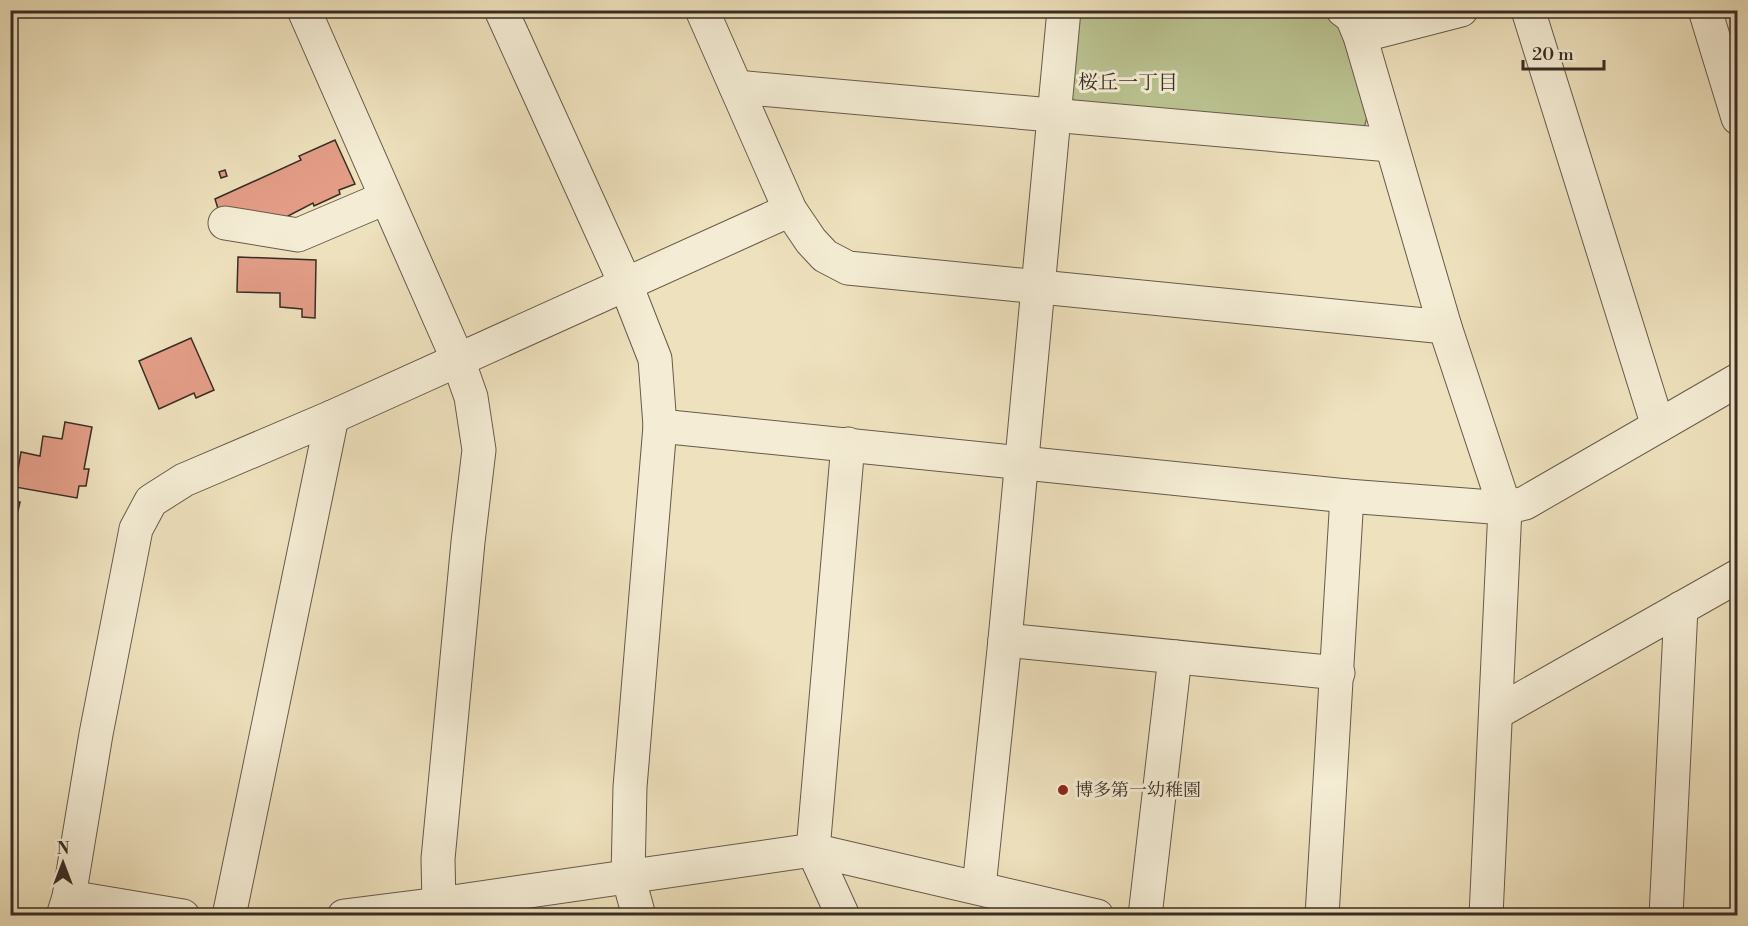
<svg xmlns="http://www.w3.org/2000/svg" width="1748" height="926" font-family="'Libre Bodoni','Noto Serif JP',serif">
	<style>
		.green { fill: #bac290; stroke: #79785a; stroke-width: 1.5 }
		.building { fill: #e39d87; stroke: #382d24; stroke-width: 1.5 }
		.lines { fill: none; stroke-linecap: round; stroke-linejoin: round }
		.minor-casing { stroke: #665a4a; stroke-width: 35 }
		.minor { stroke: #f4ecd4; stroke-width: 33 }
		.poi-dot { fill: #8f2418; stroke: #f4ecd4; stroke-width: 2 }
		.labels { text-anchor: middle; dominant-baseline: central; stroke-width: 6; stroke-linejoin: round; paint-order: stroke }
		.poi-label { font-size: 18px; fill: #382d24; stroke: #f4ecd4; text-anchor: start }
		.neighbourhood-label { font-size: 20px; fill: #382d24; stroke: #f4ecd4 }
	</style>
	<rect width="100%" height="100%" fill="#eee1bd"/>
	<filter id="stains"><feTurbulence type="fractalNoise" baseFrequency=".00333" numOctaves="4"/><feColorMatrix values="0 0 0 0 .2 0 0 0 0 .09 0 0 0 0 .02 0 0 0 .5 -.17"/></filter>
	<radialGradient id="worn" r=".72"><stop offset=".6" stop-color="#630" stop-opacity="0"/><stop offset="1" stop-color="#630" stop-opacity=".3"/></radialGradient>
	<polygon class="green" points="1073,11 1320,11 1341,26 1368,114 1362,135 1071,100"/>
	<g class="building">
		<polygon points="335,140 355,184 339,190 340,194 314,206 313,203 288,216 288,220 219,212 215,199 301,160 299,156"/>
		<polygon points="225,170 227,176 221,178 219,172"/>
		<polygon points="238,257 316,260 315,318 302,317 302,309 280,307 280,293 237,292"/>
		<polygon points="191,338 214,390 196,398 194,393 159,409 139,361"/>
		<polygon points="65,422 92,427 84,469 89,469 86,486 79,486 77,498 15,487 21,452 40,456 43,436 62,439"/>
		<polygon points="10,500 20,502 12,537 10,536"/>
	</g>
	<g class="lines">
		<g class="minor-casing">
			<g id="minor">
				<polyline points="304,10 458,360 471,397 479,450 468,542 438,859 439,904 443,916"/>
				<polyline points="501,10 626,285 655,359 660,426 630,787 628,876 639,916"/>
				<polyline points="702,10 790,210 811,241 825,256 848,268 1445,327"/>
				<polyline points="1343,10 1352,17 1360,36 1445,327 1505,508 1486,916"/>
				<polyline points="1528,10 1658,426"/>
				<polyline points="1705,10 1738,118"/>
				<polyline points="1360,36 1461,10"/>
				<polyline points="736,87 1390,145"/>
				<polyline points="225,223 298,235 385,198"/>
				<polyline points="660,426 1347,496 1505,508 1525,503 1738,380"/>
				<polyline points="1005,640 1338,673"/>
				<polyline points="1496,713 1738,576"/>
				<polyline points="979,887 1005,640 1064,10"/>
				<polyline points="69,897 183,916"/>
				<polyline points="63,916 69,897 96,734 136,529 151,501 184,480 332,417 790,210"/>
				<polyline points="229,916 332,417"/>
				<polyline points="344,916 439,904 813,850 1097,916"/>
				<polyline points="843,916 813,850 848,444"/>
				<polyline points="1145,916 1175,657"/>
				<polyline points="1322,916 1347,496"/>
				<polyline points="1666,916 1681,608"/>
			</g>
		</g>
		<use href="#minor" class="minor"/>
	</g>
	<circle class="poi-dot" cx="1063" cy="790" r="6"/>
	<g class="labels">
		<g class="poi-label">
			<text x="1075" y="790">博多第一幼稚園</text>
		</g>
		<g class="neighbourhood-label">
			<text x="1128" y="83">桜丘一丁目</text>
		</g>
	</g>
	<rect width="1748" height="926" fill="none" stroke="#eee1bd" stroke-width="36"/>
	<rect x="12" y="12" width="1724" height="902" fill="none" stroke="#382d24" stroke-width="3"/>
	<rect x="18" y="18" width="1712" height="890" fill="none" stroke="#382d24" stroke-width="1.5"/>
	<g transform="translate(63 863)" stroke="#f4ecd4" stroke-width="4.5" paint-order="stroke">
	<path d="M0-4.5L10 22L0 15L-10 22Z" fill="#382d24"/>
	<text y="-9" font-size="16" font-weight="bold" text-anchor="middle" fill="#382d24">N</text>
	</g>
	<path d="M1523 60v9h81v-9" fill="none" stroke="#382d24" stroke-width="3"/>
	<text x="1532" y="60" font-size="18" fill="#382d24" stroke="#f4ecd4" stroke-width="4.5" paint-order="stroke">20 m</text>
	<rect width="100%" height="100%" filter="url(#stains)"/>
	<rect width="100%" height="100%" fill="url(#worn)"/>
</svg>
